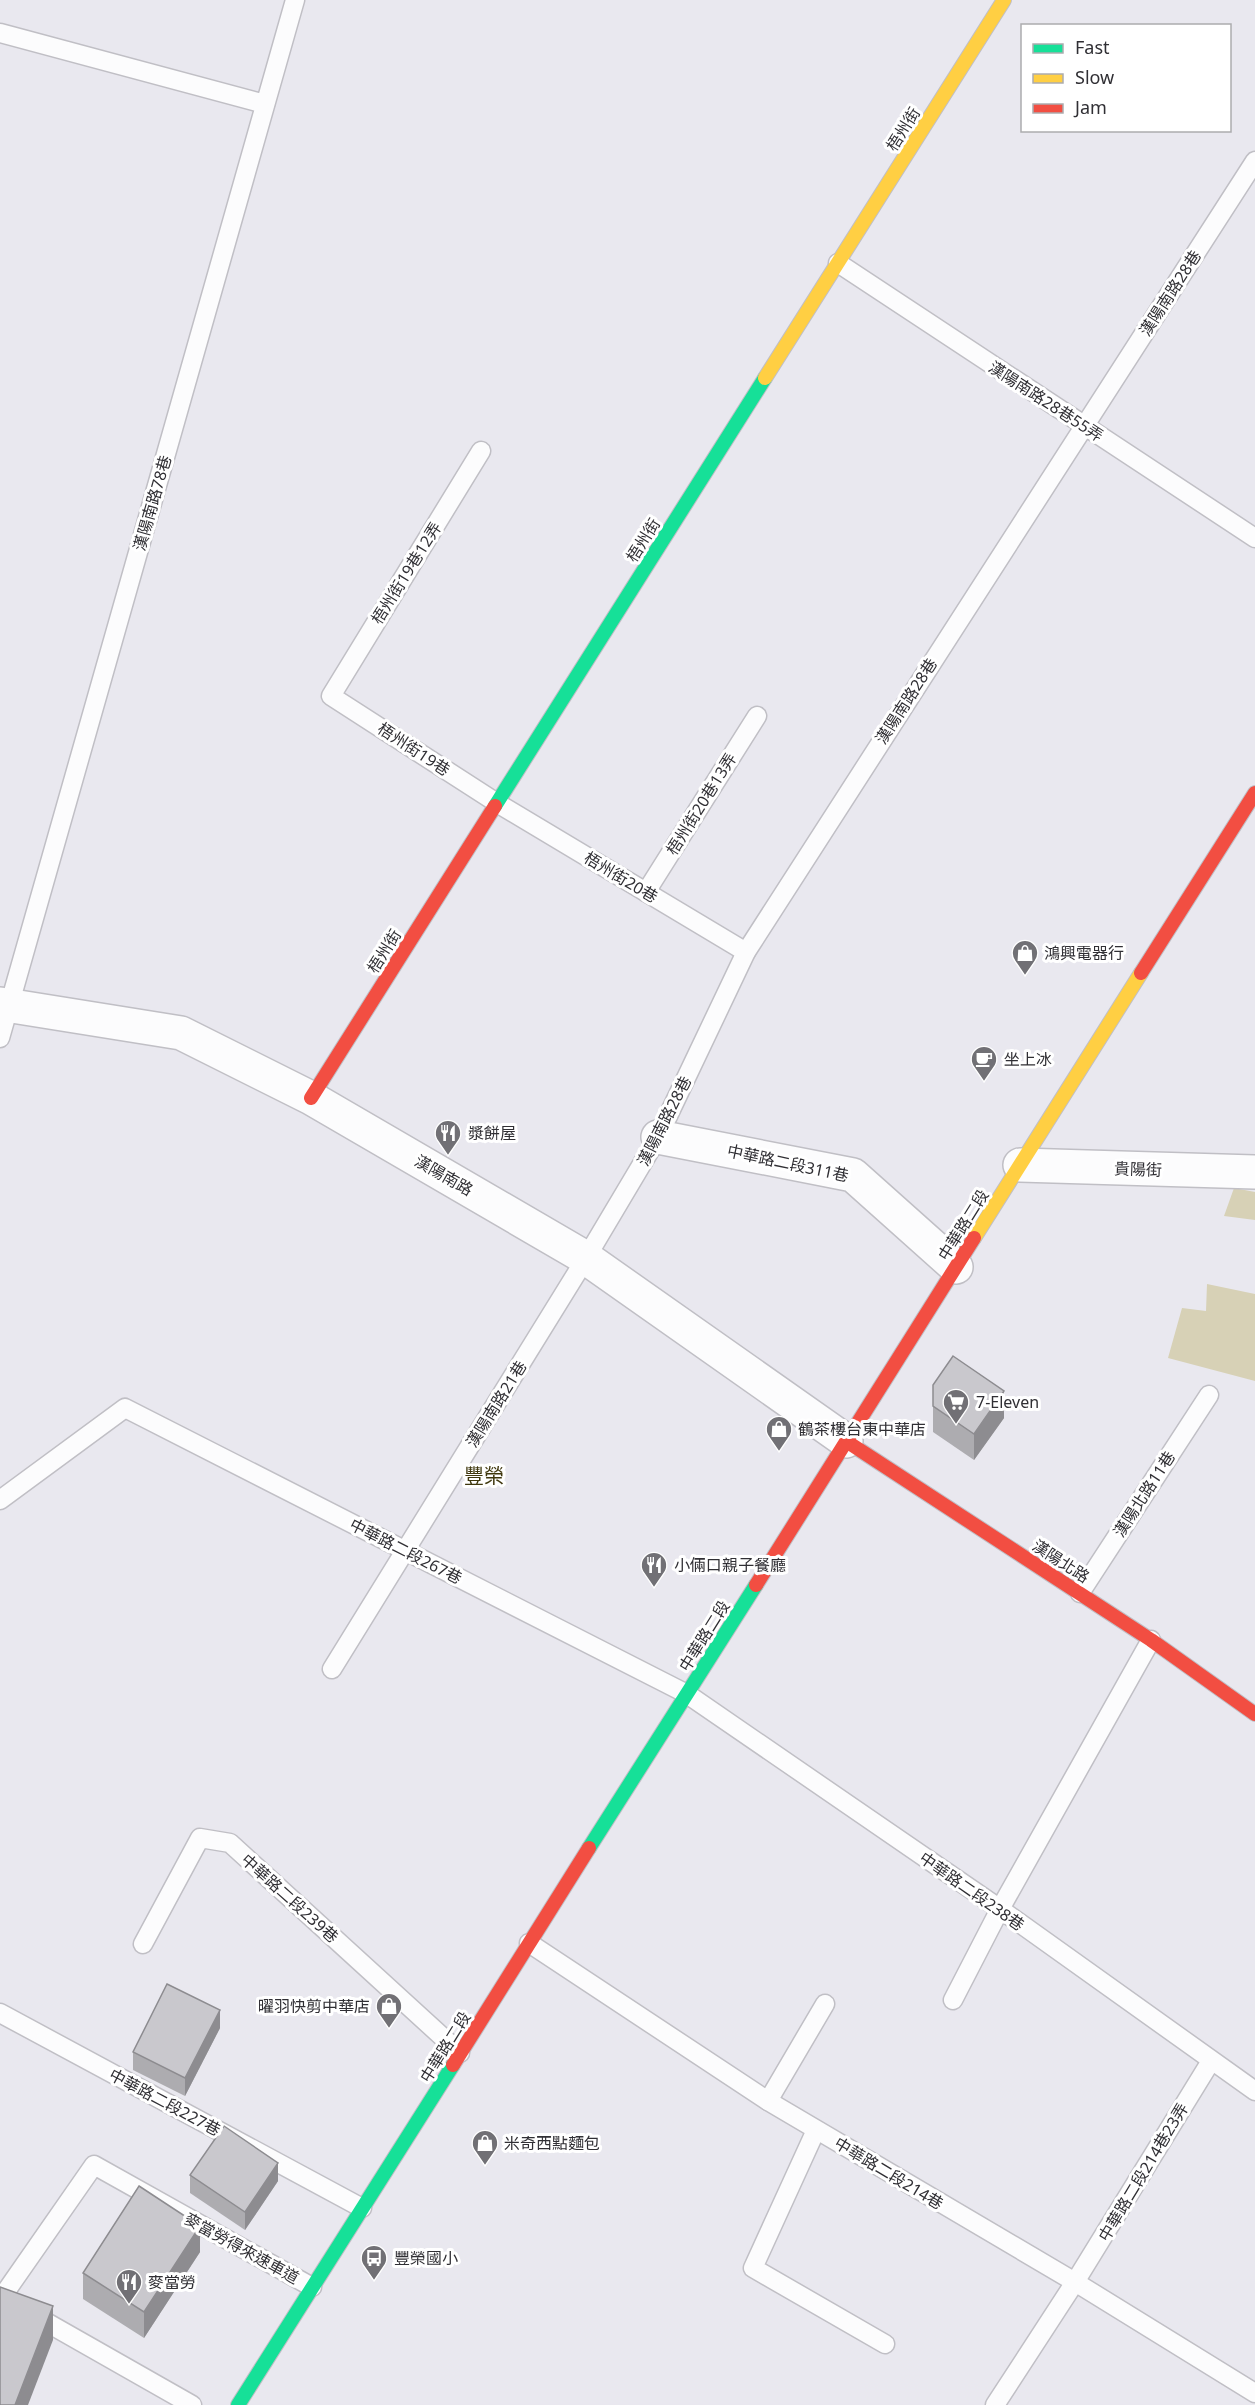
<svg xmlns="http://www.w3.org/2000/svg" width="1255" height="2405" font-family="'Noto Sans','Noto Sans TC',sans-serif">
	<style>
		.green { fill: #d7d1b6 }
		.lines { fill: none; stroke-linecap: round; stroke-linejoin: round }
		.lane-casing { stroke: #c0bfc5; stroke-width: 21 }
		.street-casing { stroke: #c0bfc5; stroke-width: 36 }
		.fast-casing { stroke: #c0bfc5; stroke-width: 16 }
		.slow-casing { stroke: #c0bfc5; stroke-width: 16 }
		.jam-casing { stroke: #c0bfc5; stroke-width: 16 }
		.lane { stroke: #fcfcfd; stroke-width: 18 }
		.street { stroke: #fcfcfd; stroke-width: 33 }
		.fast { stroke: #16e098; stroke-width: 14 }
		.slow { stroke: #ffcf43; stroke-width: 14 }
		.jam { stroke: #f24e42; stroke-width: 14 }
		.wall { fill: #adacb0 }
		.shaded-wall { fill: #8d8c90 }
		.building { fill: #c9c8cd; stroke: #8d8c90; stroke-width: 1.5 }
		.labels { text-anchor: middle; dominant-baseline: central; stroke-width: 6; stroke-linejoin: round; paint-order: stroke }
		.street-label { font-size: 16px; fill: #302f34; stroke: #fff }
		.poi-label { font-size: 16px; fill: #302f34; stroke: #fff; text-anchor: start }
		.quarter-label { font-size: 20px; fill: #3e360c; stroke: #fff }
	</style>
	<rect width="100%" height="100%" fill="#e9e8ef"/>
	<g class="green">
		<polygon points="1234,1188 1255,1192 1255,1220 1224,1216"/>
		<polygon points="1207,1284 1255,1294 1255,1381 1168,1358 1182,1308 1206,1311"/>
	</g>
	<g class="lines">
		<g class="lane-casing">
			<g id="lane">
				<polyline points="0,33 265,104"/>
				<polyline points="838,263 1255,538"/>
				<polyline points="481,451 331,696 497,803 746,952"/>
				<polyline points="646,892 757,716"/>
				<polyline points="0,1038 295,0"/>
				<polyline points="0,1500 125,1408 687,1694 1000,1909 1255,2091"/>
				<polyline points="1080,1593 1209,1395"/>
				<polyline points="332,1669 586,1258 658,1137 746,952 1255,161"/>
				<polyline points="529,1943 768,2101 1075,2282 1255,2393"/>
				<polyline points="143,1944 200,1838 230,1843 460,2053"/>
				<polyline points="953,2000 1000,1909 1151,1640"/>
				<polyline points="0,2013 362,2208"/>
				<polyline points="768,2101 825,2004"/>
				<polyline points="816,2130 753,2268 885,2344"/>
				<polyline points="192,2405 2,2297 94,2165 312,2287"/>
				<polyline points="995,2405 1075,2282 1211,2061"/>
			</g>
		</g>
		<g class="street-casing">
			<g id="street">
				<polyline points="0,1004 181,1033 311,1098 586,1258 846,1441"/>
				<polyline points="658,1137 853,1175 956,1267"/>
				<polyline points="1020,1165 1255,1172"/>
			</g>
		</g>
		<g class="fast-casing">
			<g id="fast">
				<polyline points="495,806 765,378"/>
				<polyline points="589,1848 756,1585"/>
				<polyline points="238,2405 453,2065"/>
			</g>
		</g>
		<g class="slow-casing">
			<g id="slow">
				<polyline points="765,378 1004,0"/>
				<polyline points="974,1238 1141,973"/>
			</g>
		</g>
		<g class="jam-casing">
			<g id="jam">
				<polyline points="1141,973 1255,793"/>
				<polyline points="311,1098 495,806"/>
				<polyline points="846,1441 1151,1640 1255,1714"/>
				<polyline points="756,1585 974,1238"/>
				<polyline points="453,2065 589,1848"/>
			</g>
		</g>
		<use href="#lane" class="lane"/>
		<use href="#street" class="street"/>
		<use href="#fast" class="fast"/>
		<use href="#slow" class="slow"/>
		<use href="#jam" class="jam"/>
	</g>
	<g class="wall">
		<polygon points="933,1385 1004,1418 974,1460 933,1432"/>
		<polygon points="220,2028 185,2096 133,2070 133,2052"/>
		<polygon points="190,2175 278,2181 245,2230 190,2193"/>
		<polygon points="200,2252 144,2338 83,2299 83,2273"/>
	</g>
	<g class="shaded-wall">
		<polygon points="1004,1391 1004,1418 974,1460 974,1434"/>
		<polygon points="220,2010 220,2028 185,2096 185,2078"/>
		<polygon points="278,2163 278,2181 245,2230 245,2212"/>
		<polygon points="200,2226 200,2252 144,2338 144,2312"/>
		<polygon points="53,2306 53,2340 28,2405 15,2405"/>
	</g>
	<g class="building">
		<polygon points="953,1356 1004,1391 974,1434 933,1406 933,1385"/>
		<polygon points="167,1984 220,2010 185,2078 133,2052"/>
		<polygon points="224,2126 278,2163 245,2212 190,2175"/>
		<polygon points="139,2186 200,2226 144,2312 83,2273"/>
		<polygon points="0,2287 53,2306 15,2405 0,2405"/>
	</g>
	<defs>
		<g id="shop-pin" transform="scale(1.35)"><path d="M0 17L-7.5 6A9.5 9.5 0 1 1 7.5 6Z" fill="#717075" stroke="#fff"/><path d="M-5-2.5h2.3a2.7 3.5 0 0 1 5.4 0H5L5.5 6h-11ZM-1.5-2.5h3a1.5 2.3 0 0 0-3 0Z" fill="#fff"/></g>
		<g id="cafe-pin" transform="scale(1.35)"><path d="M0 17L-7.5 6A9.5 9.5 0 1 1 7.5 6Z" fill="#717075" stroke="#fff"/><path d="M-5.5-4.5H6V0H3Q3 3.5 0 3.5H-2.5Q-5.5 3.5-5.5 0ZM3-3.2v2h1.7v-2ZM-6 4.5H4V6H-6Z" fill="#fff"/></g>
		<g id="restaurant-pin" transform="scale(1.35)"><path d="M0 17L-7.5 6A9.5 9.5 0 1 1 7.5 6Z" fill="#717075" stroke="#fff"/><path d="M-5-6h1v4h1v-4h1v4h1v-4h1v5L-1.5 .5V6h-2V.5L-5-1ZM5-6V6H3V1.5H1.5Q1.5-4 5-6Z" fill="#fff"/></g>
		<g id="supermarket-pin" transform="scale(1.35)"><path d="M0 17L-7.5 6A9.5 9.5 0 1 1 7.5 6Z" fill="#717075" stroke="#fff"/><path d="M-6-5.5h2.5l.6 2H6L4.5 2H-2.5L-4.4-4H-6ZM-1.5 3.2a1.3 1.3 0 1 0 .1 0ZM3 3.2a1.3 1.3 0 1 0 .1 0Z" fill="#fff"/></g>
		<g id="bus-pin" transform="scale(1.35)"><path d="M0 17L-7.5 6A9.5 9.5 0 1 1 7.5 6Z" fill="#717075" stroke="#fff"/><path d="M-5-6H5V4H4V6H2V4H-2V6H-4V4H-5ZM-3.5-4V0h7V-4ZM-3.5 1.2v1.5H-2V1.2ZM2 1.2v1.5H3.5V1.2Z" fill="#fff"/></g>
	</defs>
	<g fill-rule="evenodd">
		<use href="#shop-pin" x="1025" y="953"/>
		<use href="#cafe-pin" x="984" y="1059"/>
		<use href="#restaurant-pin" x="448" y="1133"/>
		<use href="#supermarket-pin" x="956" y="1402"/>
		<use href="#shop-pin" x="779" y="1429"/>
		<use href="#restaurant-pin" x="654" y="1565"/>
		<use href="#shop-pin" x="389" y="2006"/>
		<use href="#shop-pin" x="485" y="2143"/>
		<use href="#bus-pin" x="374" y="2258"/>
		<use href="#restaurant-pin" x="129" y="2282"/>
	</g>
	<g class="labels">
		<g class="street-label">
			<text transform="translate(903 129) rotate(-58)">梧州街</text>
			<text transform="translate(1170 293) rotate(-57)">漢陽南路28巷</text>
			<text transform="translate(1046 401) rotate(33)">漢陽南路28巷55弄</text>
			<text transform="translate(152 503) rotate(-74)">漢陽南路78巷</text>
			<text transform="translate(643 540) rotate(-58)">梧州街</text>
			<text transform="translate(406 573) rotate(-58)">梧州街19巷12弄</text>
			<text transform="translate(906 701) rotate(-57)">漢陽南路28巷</text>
			<text transform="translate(414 749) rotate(33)">梧州街19巷</text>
			<text transform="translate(701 804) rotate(-58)">梧州街20巷13弄</text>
			<text transform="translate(621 877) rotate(31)">梧州街20巷</text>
			<text transform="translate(384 951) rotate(-58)">梧州街</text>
			<text transform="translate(664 1121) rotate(-63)">漢陽南路28巷</text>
			<text transform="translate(788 1163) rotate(12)">中華路二段311巷</text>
			<text transform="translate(1138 1169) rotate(2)">貴陽街</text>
			<text transform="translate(444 1175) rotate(30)">漢陽南路</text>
			<text transform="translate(963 1225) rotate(-58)">中華路二段</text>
			<text transform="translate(496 1404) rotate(-58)">漢陽南路21巷</text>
			<text transform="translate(1144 1494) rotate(-57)">漢陽北路11巷</text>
			<text transform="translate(406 1551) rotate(27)">中華路二段267巷</text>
			<text transform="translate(1061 1561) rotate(33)">漢陽北路</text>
			<text transform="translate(704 1636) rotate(-58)">中華路二段</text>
			<text transform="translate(972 1891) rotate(35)">中華路二段238巷</text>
			<text transform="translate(290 1898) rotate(42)">中華路二段239巷</text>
			<text transform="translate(445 2047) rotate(-58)">中華路二段</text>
			<text transform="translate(165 2102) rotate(28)">中華路二段227巷</text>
			<text transform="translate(1143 2172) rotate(-59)">中華路二段214巷23弄</text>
			<text transform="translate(889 2173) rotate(31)">中華路二段214巷</text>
			<text transform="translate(242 2248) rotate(29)">麥當勞得來速車道</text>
		</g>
		<g class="poi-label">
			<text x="1044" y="953">鴻興電器行</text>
			<text x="1004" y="1059">坐上冰</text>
			<text x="468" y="1133">漿餅屋</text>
			<text x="976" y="1402">7-Eleven</text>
			<text x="798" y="1429">鶴茶樓台東中華店</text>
			<text x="674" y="1565">小倆口親子餐廳</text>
			<text x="370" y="2006" text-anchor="end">曜羽快剪中華店</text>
			<text x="504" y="2143">米奇西點麵包</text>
			<text x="394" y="2258">豐榮國小</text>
			<text x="148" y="2282">麥當勞</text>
		</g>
		<g class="quarter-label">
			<text x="484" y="1475">豐榮</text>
		</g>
	</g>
	<rect x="1021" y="24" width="210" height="108" fill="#ffffff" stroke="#acacae" stroke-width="1.5"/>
	<rect x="1033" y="44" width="30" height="9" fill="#16e098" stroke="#acacae" stroke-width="1.5"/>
	<text x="1075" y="54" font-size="18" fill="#302f34">Fast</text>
	<rect x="1033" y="74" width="30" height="9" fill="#ffcf43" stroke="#acacae" stroke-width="1.5"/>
	<text x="1075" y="84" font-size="18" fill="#302f34">Slow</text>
	<rect x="1033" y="104" width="30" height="9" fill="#f24e42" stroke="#acacae" stroke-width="1.5"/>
	<text x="1075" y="114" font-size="18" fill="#302f34">Jam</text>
</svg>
